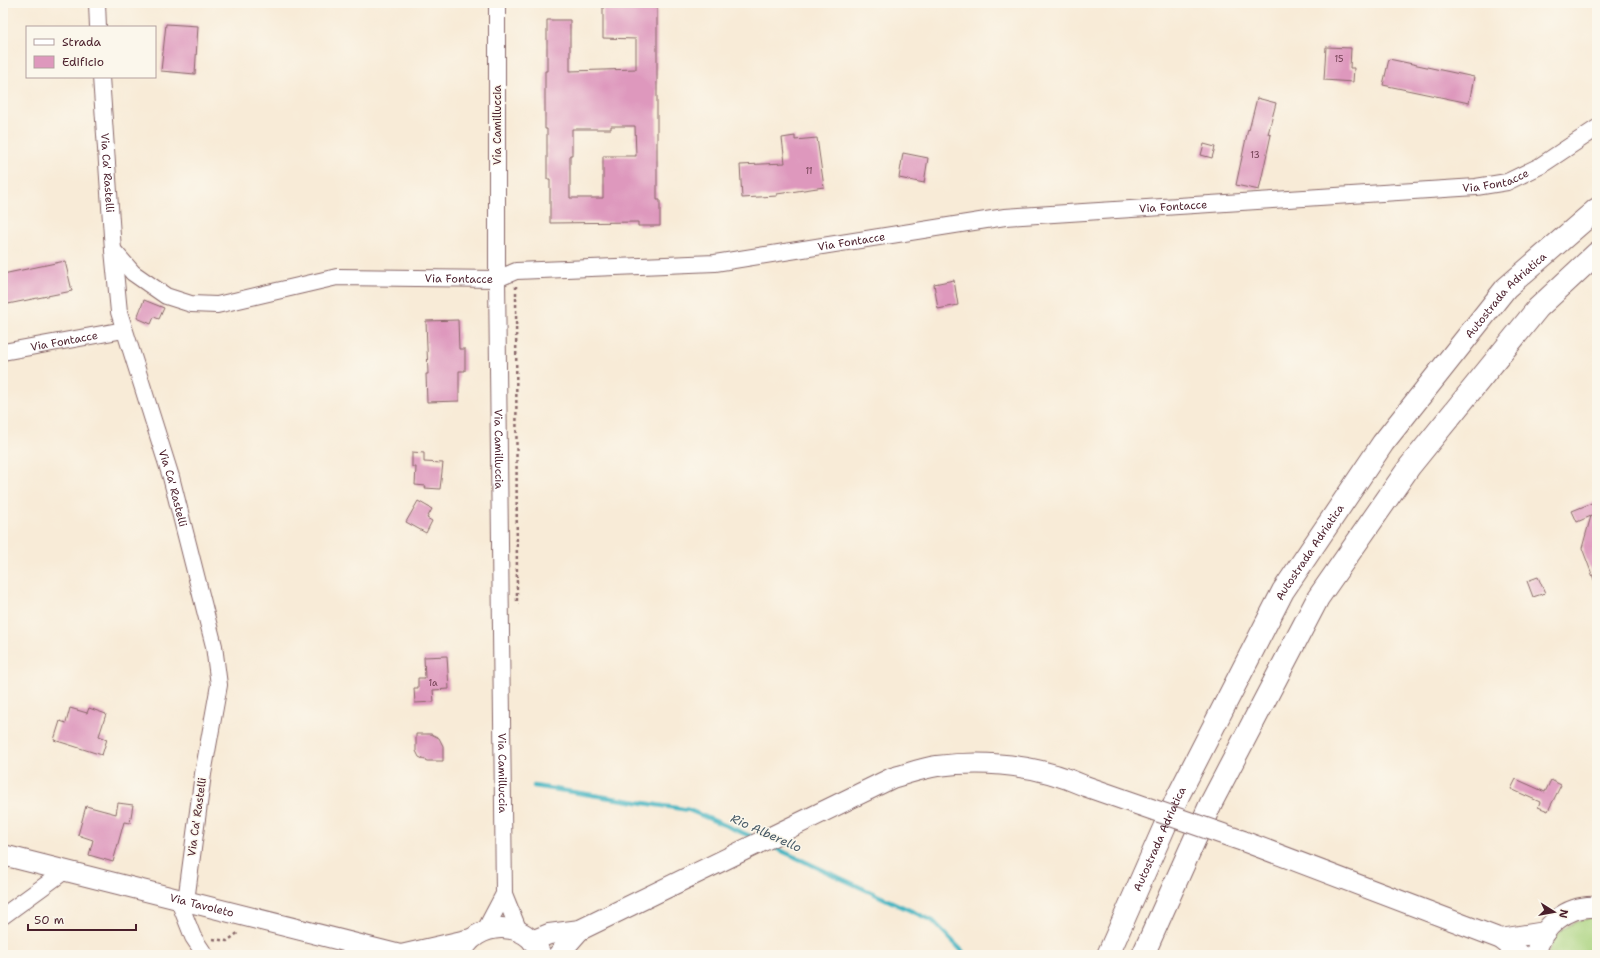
<svg xmlns="http://www.w3.org/2000/svg" width="1600" height="958" font-family="'Shantell Sans',sans-serif">
	<style>
		.green { fill: #a9d37e; stroke: #7a7954 }
		.lines { fill: none; stroke-linecap: round; stroke-linejoin: round }
		.stream { stroke: #47b5c2; stroke-width: 4.5 }
		.building { fill: #de98bd; fill-rule: evenodd }
		.minor-casing { stroke: #876667; stroke-width: 18 }
		.major-casing { stroke: #876667; stroke-width: 22 }
		.highway-casing { stroke: #876667; stroke-width: 24 }
		.path { stroke: #876667; stroke-width: 2.5; stroke-dasharray: 3 3; stroke-linecap: butt }
		.minor { stroke: #fff; stroke-width: 16 }
		.major { stroke: #fff; stroke-width: 20 }
		.highway { stroke: #fff; stroke-width: 22 }
		.major-bridge-casing { stroke: #876667; stroke-width: 22; stroke-linecap: butt }
		.major-bridge { stroke: #fff; stroke-width: 20 }
		.labels { text-anchor: middle; dominant-baseline: central; stroke-width: 3; stroke-linejoin: round; paint-order: stroke }
		.number-label { font-size: 9px; fill: #6f3d50 }
		.street-label { font-size: 11px; fill: #4a1f2b; stroke: #fbf7ec }
		.water-label { font-size: 12px; font-style: italic; fill: #495b67; stroke: #fbf7ec }
	</style>
	<rect width="100%" height="100%" fill="#fbf7ec"/>
	<filter id="ink" filterUnits="userSpaceOnUse"><feTurbulence type="fractalNoise" baseFrequency=".025" numOctaves="2"/><feDisplacementMap in="SourceGraphic" scale="8" xChannelSelector="R" yChannelSelector="G"/><feConvolveMatrix kernelMatrix="1 2 1 2 8 2 1 2 1" color-interpolation-filters="sRGB"/></filter>
	<filter id="wash" filterUnits="userSpaceOnUse"><feTurbulence type="fractalNoise" baseFrequency=".012" numOctaves="4" result="noise"/><feDisplacementMap in="SourceGraphic" scale="16" xChannelSelector="R" yChannelSelector="G"/><feGaussianBlur stdDeviation="0.9" result="paint"/><feColorMatrix in="noise" values="0 0 0 0 0 0 0 0 0 0 0 0 0 0 0 0 0 1.4 0 .05"/><feComposite in="paint" operator="in"/></filter>
	<g filter="url(#wash)">
		<rect width="100%" height="100%" fill="#f8ebd7"/>
		<path class="green" d="M1592,918L1597,919V955H1548C1551,932 1571,921 1592,918Z"/>
		<g class="lines">
			<g class="stream">
				<polyline points="534,786 689,810 755,838"/>
				<polyline points="769,845 933,921 966,955"/>
			</g>
		</g>
		<g id="blocks">
			<g class="building">
				<path d="M603,3H657V200H660V226H638V222L550,223V179H547V129H545V71H547V20H570V71L636,69V39L603,38ZM611,126H635L636,156H603V198H570V155H572V129H611Z"/>
				<polygon points="166,24 198,26 195,74 161,71"/>
				<polygon points="1326,47 1351,48 1350,68 1354,68 1353,82 1324,80"/>
				<polygon points="1389,59 1474,77 1469,103 1383,85"/>
				<polygon points="1257,98 1276,103 1268,134 1271,135 1259,190 1236,185 1248,129 1249,130"/>
				<polygon points="795,136 795,140 817,138 824,187 777,194 777,196 742,198 740,165 785,163 782,138"/>
				<polygon points="1204,144 1215,147 1212,158 1201,155"/>
				<polygon points="903,153 928,158 924,183 899,178"/>
				<polygon points="65,261 72,291 3,305 3,274"/>
				<polygon points="954,280 958,305 938,309 934,284"/>
				<polygon points="144,300 164,308 159,319 154,317 151,324 137,318"/>
				<polygon points="458,320 459,349 465,349 465,371 459,371 459,401 427,402 426,374 428,374 426,321"/>
				<polygon points="412,452 424,453 424,462 443,463 440,489 425,488 426,486 415,485 416,467 412,467"/>
				<polygon points="418,501 432,509 427,518 432,521 426,533 406,522"/>
				<polygon points="1597,501 1597,585 1596,585 1582,548 1591,516 1577,522 1572,511"/>
				<polygon points="1538,577 1545,593 1533,597 1527,581"/>
				<polygon points="447,656 449,689 433,690 434,702 415,703 414,688 418,688 418,678 425,678 424,657"/>
				<polygon points="70,708 87,713 89,708 106,714 99,736 107,739 102,755 54,740 60,721 66,723"/>
				<polygon points="416,734 431,734 439,738 443,746 443,761 427,761 419,757 416,751"/>
				<polygon points="1516,779 1545,792 1551,780 1561,785 1548,811 1538,807 1540,802 1511,789"/>
				<polygon points="118,803 133,805 130,823 124,822 113,862 89,855 93,840 78,835 86,806 116,814"/>
			</g>
		</g>
	</g>
	<g filter="url(#ink)">
		<use href="#blocks" fill-opacity="0" stroke="#876667" stroke-width="1"/>
		<g class="lines">
			<g class="minor-casing">
				<g id="minor">
					<polyline points="97,3 98,27"/>
					<path id="s1" d="M497,3V279L504,894L519,931"/>
					<path id="s2" d="M101,77L113,250L119,312L171,477L214,646L219,685L203,774L186,901"/>
					<path id="s3" d="M113,250L133,273L166,296L191,304L217,305L337,277L497,279L516,271L715,263L1005,217L1476,187L1507,182L1540,166L1597,128"/>
					<path id="s4" d="M3,352L124,330"/>
					<polyline points="178,899 193,937 205,955"/>
					<polyline points="3,916 66,870"/>
					<polyline points="485,930 504,894"/>
				</g>
			</g>
			<g class="major-casing">
				<g id="major">
					<polyline points="1243,841 1501,939 1521,955"/>
					<path id="s5" d="M3,855L400,955"/>
					<polyline points="1501,939 1545,932"/>
					<path d="M532,941L549,934L580,930L892,778C907,774 922,768 937,766C987,760 1038,765 1085,786"/>
					<polyline points="401,955 471,939"/>
					<path d="M461,955C474,920 528,918 541,955"/>
					<polyline points="558,955 580,930"/>
					<path d="M1536,955C1540,926 1568,905 1597,907"/>
				</g>
			</g>
			<g class="highway-casing">
				<g id="highway">
					<path id="s6" d="M1108,955L1178,796L1283,591L1383,443L1506,288L1597,209"/>
					<polyline points="1143,955 1211,803 1318,598 1410,466 1538,308 1597,253"/>
				</g>
			</g>
			<g class="path">
				<polyline points="516,286 517,605"/>
				<polyline points="213,939 227,941 239,932"/>
			</g>
			<use href="#minor" class="minor"/>
			<use href="#major" class="major"/>
			<use href="#highway" class="highway"/>
			<g class="major-bridge-casing">
				<polyline id="major-bridge" points="1085,786 1243,841"/>
			</g>
			<use href="#major-bridge" class="major-bridge"/>
		</g>
	</g>
	<g class="labels">
		<g class="number-label">
			<text x="1339" y="59">15</text>
			<text x="1255" y="155">13</text>
			<text x="809" y="171">11</text>
			<text x="433" y="683">1a</text>
		</g>
		<g class="street-label">
			<text transform="translate(497 125) rotate(-90)">Via Camilluccia</text>
			<text stroke="none"><textPath href="#s2" startOffset="96">Via Ca' Rastelli</textPath></text>
			<text stroke="none"><textPath href="#s3" startOffset="1412">Via Fontacce</textPath></text>
			<text stroke="none"><textPath href="#s3" startOffset="1088">Via Fontacce</textPath></text>
			<text stroke="none"><textPath href="#s3" startOffset="764">Via Fontacce</textPath></text>
			<text stroke="none"><textPath href="#s3" startOffset="368">Via Fontacce</textPath></text>
			<text stroke="none"><textPath href="#s6" startOffset="775">Autostrada Adriatica</textPath></text>
			<text stroke="none"><textPath href="#s4" startOffset="62">Via Fontacce</textPath></text>
			<text stroke="none"><textPath href="#s1" startOffset="446">Via Camilluccia</textPath></text>
			<text stroke="none"><textPath href="#s2" startOffset="420">Via Ca' Rastelli</textPath></text>
			<text stroke="none"><textPath href="#s6" startOffset="451">Autostrada Adriatica</textPath></text>
			<text stroke="none"><textPath href="#s1" startOffset="770">Via Camilluccia</textPath></text>
			<text transform="translate(197 817) rotate(-82)">Via Ca' Rastelli</text>
			<text stroke="none"><textPath href="#s6" startOffset="127">Autostrada Adriatica</textPath></text>
			<text stroke="none"><textPath href="#s5" startOffset="205">Via Tavoleto</textPath></text>
		</g>
		<g class="water-label">
			<text transform="translate(766 833) rotate(24)">Rio Alberello</text>
		</g>
	</g>
	<rect width="1600" height="958" fill="none" stroke="#fbf7ec" stroke-width="16"/>
	<rect x="26" y="26" width="130" height="52" fill="#fbf7ec" stroke="#b4a19f"/>
	<rect x="34" y="39" width="20" height="6" fill="#ffffff" stroke="#b4a19f"/>
	<text x="62" y="46" font-size="12" fill="#4a1f2b">Strada</text>
	<rect x="34" y="56" width="20" height="12" fill="#de98bd" stroke="#b4a19f"/>
	<text x="62" y="66" font-size="12" fill="#4a1f2b">Edificio</text>
	<g transform="translate(1554 912) rotate(101)" stroke="#fbf7ec" stroke-width="3" paint-order="stroke">
	<path d="M0-3L7 15L0 10L-7 15Z" fill="#4a1f2b"/>
	<text y="-6" font-size="11" font-weight="bold" text-anchor="middle" fill="#4a1f2b">N</text>
	</g>
	<path d="M28 924v6h108v-6" fill="none" stroke="#4a1f2b" stroke-width="2"/>
	<text x="34" y="924" font-size="12" fill="#4a1f2b" stroke="#fbf7ec" stroke-width="3" paint-order="stroke">50 m</text>
</svg>
